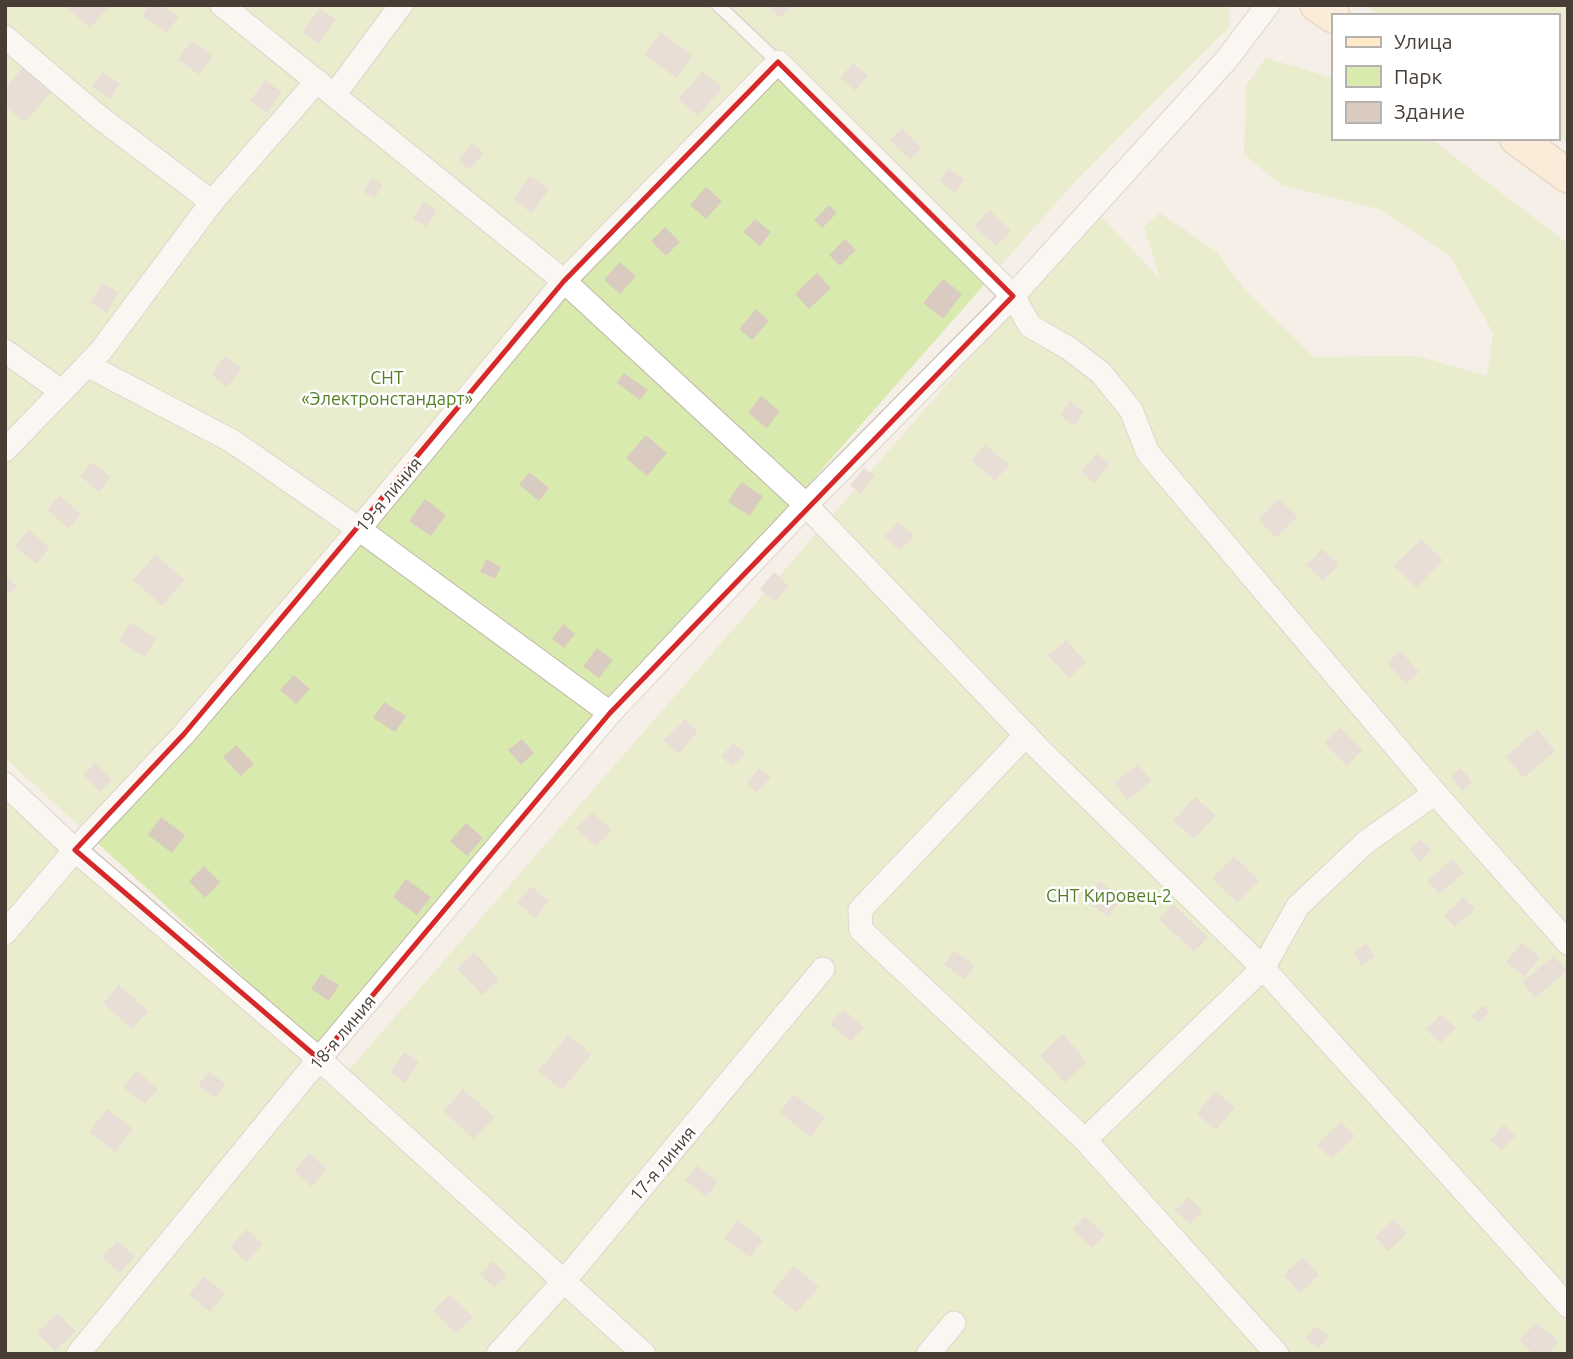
<svg xmlns="http://www.w3.org/2000/svg" width="1573" height="1359" font-family="Ubuntu,sans-serif">
	<style>
		.green { fill: #d9eaaf }
		.building { fill: #dacbc0 }
		.lines { fill: none; stroke-linecap: round; stroke-linejoin: round }
		.lane-casing { stroke: #c1b5aa; stroke-width: 15 }
		.street-casing { stroke: #c1b5aa; stroke-width: 25 }
		.secondary-casing { stroke: #dabe98; stroke-width: 36 }
		.lane { stroke: #fff; stroke-width: 12 }
		.street { stroke: #fff; stroke-width: 23 }
		.secondary { stroke: #ffe9c7; stroke-width: 33 }
		.marked { fill: none; stroke: #d62828; stroke-width: 5; stroke-linejoin: round }
		.labels { text-anchor: middle; dominant-baseline: central; stroke-width: 5; stroke-linejoin: round; paint-order: stroke }
		.park-label { font-size: 18px; fill: #557d26; stroke: #fff }
		.street-label { font-size: 18px; fill: #483e36; stroke: #fff }
	</style>
	<rect width="100%" height="100%" fill="#f5efe8"/>
	<g class="green">
		<polygon points="5,5 1230,5 1230,26 1070,187 621,698 328,1055 5,758"/>
		<polygon points="1363,5 1568,5 1568,143 1557,135 1557,16 1381,16"/>
		<polygon points="1266,58 1333,78 1333,138 1430,138 1568,244 1568,1354 5,1354 5,788 332,1089 1097,212 1160,279 1144,227 1160,213 1217,252 1245,290 1314,357 1417,356 1487,376 1493,333 1449,255 1379,209 1281,185 1244,154 1246,86"/>
	</g>
	<g class="building">
		<polygon points="64,5 111,5 90,28"/>
		<polygon points="149,5 163,5 179,16 167,33 142,16"/>
		<polygon points="766,5 793,5 780,18"/>
		<polygon points="320,8 336,20 318,44 302,32"/>
		<polygon points="661,32 693,56 676,78 644,55"/>
		<polygon points="192,40 213,56 199,75 178,59"/>
		<polygon points="853,63 868,76 855,91 840,78"/>
		<polygon points="25,64 55,88 25,122 5,106 5,90"/>
		<polygon points="703,71 722,88 698,116 678,99"/>
		<polygon points="103,72 120,84 110,99 92,86"/>
		<polygon points="265,80 282,92 267,113 250,101"/>
		<polygon points="902,128 922,148 910,160 890,140"/>
		<polygon points="472,143 484,153 469,170 458,160"/>
		<polygon points="949,168 965,180 955,193 939,180"/>
		<polygon points="530,176 549,189 532,213 513,200"/>
		<polygon points="372,178 383,185 374,199 363,191"/>
		<polygon points="706,187 722,201 706,219 690,205"/>
		<polygon points="423,202 437,210 427,227 413,219"/>
		<polygon points="829,205 837,213 822,228 814,220"/>
		<polygon points="990,210 1011,231 996,246 974,226"/>
		<polygon points="755,219 771,232 760,246 743,232"/>
		<polygon points="665,227 680,242 666,256 651,241"/>
		<polygon points="845,239 856,250 840,266 829,255"/>
		<polygon points="619,262 636,276 620,294 604,280"/>
		<polygon points="817,273 831,288 809,309 795,294"/>
		<polygon points="943,279 962,294 943,319 923,303"/>
		<polygon points="103,283 119,293 107,313 90,302"/>
		<polygon points="756,309 769,321 752,340 739,329"/>
		<polygon points="225,356 242,369 227,387 211,374"/>
		<polygon points="624,373 648,390 640,400 617,383"/>
		<polygon points="761,396 780,411 767,428 748,413"/>
		<polygon points="1070,401 1084,412 1074,426 1060,415"/>
		<polygon points="646,435 667,453 647,476 626,458"/>
		<polygon points="985,444 1009,465 995,481 971,460"/>
		<polygon points="1097,453 1110,464 1094,483 1081,472"/>
		<polygon points="92,462 111,477 99,492 80,476"/>
		<polygon points="864,468 875,476 861,494 850,485"/>
		<polygon points="529,472 549,488 539,501 519,485"/>
		<polygon points="741,482 763,496 750,516 728,502"/>
		<polygon points="59,495 81,514 69,529 47,510"/>
		<polygon points="1279,498 1298,517 1276,538 1258,519"/>
		<polygon points="425,499 446,515 431,536 409,521"/>
		<polygon points="898,522 914,536 900,551 884,536"/>
		<polygon points="29,530 50,548 36,564 15,546"/>
		<polygon points="1421,539 1443,560 1417,588 1394,566"/>
		<polygon points="1322,549 1339,565 1323,581 1306,565"/>
		<polygon points="155,555 185,580 162,606 133,580"/>
		<polygon points="486,559 501,567 495,579 480,572"/>
		<polygon points="774,572 789,586 775,602 760,589"/>
		<polygon points="5,574 17,586 5,597"/>
		<polygon points="130,623 156,638 145,657 119,641"/>
		<polygon points="563,624 575,634 564,648 552,639"/>
		<polygon points="1066,640 1086,662 1069,678 1048,656"/>
		<polygon points="597,648 613,660 599,678 583,666"/>
		<polygon points="1400,650 1419,672 1406,684 1387,663"/>
		<polygon points="294,675 310,689 296,704 280,690"/>
		<polygon points="384,702 406,716 395,732 373,718"/>
		<polygon points="685,719 698,732 678,754 663,741"/>
		<polygon points="1340,727 1363,750 1347,766 1324,743"/>
		<polygon points="1537,729 1555,751 1524,778 1506,757"/>
		<polygon points="522,739 534,753 521,765 508,750"/>
		<polygon points="733,743 745,753 733,767 721,757"/>
		<polygon points="236,745 254,764 241,776 223,757"/>
		<polygon points="95,762 112,779 100,792 83,775"/>
		<polygon points="1138,764 1151,781 1128,800 1114,783"/>
		<polygon points="759,768 771,777 757,793 746,784"/>
		<polygon points="1461,768 1472,783 1462,791 1450,776"/>
		<polygon points="1195,797 1216,816 1194,839 1173,821"/>
		<polygon points="592,812 612,830 596,847 576,829"/>
		<polygon points="161,817 185,835 172,853 148,835"/>
		<polygon points="466,823 483,838 467,856 450,841"/>
		<polygon points="1421,839 1432,850 1419,862 1409,850"/>
		<polygon points="1234,856 1259,881 1237,903 1212,878"/>
		<polygon points="1452,859 1464,873 1439,894 1427,881"/>
		<polygon points="204,866 220,882 205,898 189,881"/>
		<polygon points="406,879 431,897 417,915 393,897"/>
		<polygon points="1099,881 1122,898 1108,917 1085,900"/>
		<polygon points="531,886 549,901 535,918 517,903"/>
		<polygon points="1464,897 1475,909 1455,927 1444,915"/>
		<polygon points="1173,904 1208,937 1194,952 1159,919"/>
		<polygon points="1522,942 1540,957 1524,977 1506,962"/>
		<polygon points="1366,943 1375,957 1361,965 1353,952"/>
		<polygon points="954,950 975,966 964,980 944,964"/>
		<polygon points="474,952 499,979 482,995 457,968"/>
		<polygon points="1554,956 1567,971 1535,998 1522,982"/>
		<polygon points="321,974 339,985 329,1001 311,989"/>
		<polygon points="119,985 149,1011 132,1029 103,1003"/>
		<polygon points="1483,1005 1490,1012 1478,1023 1471,1016"/>
		<polygon points="843,1009 864,1027 851,1042 830,1024"/>
		<polygon points="1441,1014 1456,1028 1440,1043 1426,1029"/>
		<polygon points="1063,1034 1087,1062 1065,1083 1040,1055"/>
		<polygon points="568,1035 592,1054 562,1090 538,1071"/>
		<polygon points="404,1052 419,1062 405,1083 390,1072"/>
		<polygon points="137,1071 158,1089 144,1104 123,1087"/>
		<polygon points="208,1072 226,1084 215,1098 198,1086"/>
		<polygon points="463,1089 495,1117 474,1139 443,1111"/>
		<polygon points="1215,1091 1235,1107 1216,1130 1197,1114"/>
		<polygon points="794,1094 825,1118 811,1137 779,1112"/>
		<polygon points="107,1109 133,1129 115,1152 89,1132"/>
		<polygon points="1341,1122 1355,1136 1332,1159 1317,1145"/>
		<polygon points="1504,1124 1516,1136 1501,1151 1490,1140"/>
		<polygon points="309,1153 327,1169 312,1187 294,1171"/>
		<polygon points="697,1165 718,1182 706,1197 685,1180"/>
		<polygon points="1189,1197 1203,1211 1190,1224 1175,1210"/>
		<polygon points="1085,1216 1105,1235 1092,1248 1072,1229"/>
		<polygon points="1393,1219 1407,1233 1388,1251 1375,1237"/>
		<polygon points="737,1220 763,1240 750,1258 724,1238"/>
		<polygon points="246,1229 263,1244 246,1262 230,1247"/>
		<polygon points="117,1241 135,1256 120,1273 102,1257"/>
		<polygon points="1303,1257 1319,1275 1300,1293 1283,1275"/>
		<polygon points="493,1261 507,1275 494,1288 480,1274"/>
		<polygon points="794,1266 819,1287 796,1313 772,1292"/>
		<polygon points="204,1276 225,1294 210,1312 189,1295"/>
		<polygon points="450,1294 473,1317 456,1334 433,1311"/>
		<polygon points="57,1313 76,1331 56,1351 37,1333"/>
		<polygon points="1536,1322 1559,1342 1548,1354 1533,1354 1519,1341"/>
		<polygon points="1316,1326 1329,1336 1318,1349 1305,1338"/>
	</g>
	<g class="lines">
		<g class="lane-casing">
			<polyline id="lane" points="718,5 778,62"/>
		</g>
		<g class="street-casing">
			<g id="street">
				<polyline points="222,5 564,281 806,505 1041,751 1263,968 1568,1306"/>
				<polyline points="5,37 98,116 212,202"/>
				<polyline points="335,94 401,5"/>
				<polyline points="5,351 61,391"/>
				<polyline points="87,365 232,441 359,529 610,713"/>
				<polyline points="5,450 100,352 212,202 317,81"/>
				<polyline points="1026,735 860,910 861,930 1085,1140 1277,1354"/>
				<polyline points="5,784 75,850 319,1059 644,1354"/>
				<polyline points="5,933 75,850 184,734 353,536 564,281 778,62 1013,296 1030,326 1070,349 1101,373 1131,410 1148,453 1435,793 1568,943"/>
				<polyline points="1085,1140 1263,968 1298,906 1366,842 1435,793"/>
				<polyline points="78,1354 319,1059 610,713 806,505 1013,296 1227,59 1268,5"/>
				<polyline points="498,1354 564,1281 823,969"/>
				<polyline points="928,1354 954,1323"/>
			</g>
		</g>
		<g class="secondary-casing">
			<g id="secondary">
				<polyline points="1317,5 1333,16"/>
				<polyline points="1516,138 1568,176"/>
			</g>
		</g>
		<use href="#lane" class="lane"/>
		<use href="#street" class="street"/>
		<use href="#secondary" class="secondary"/>
	</g>
	<path d="M0 0H1573V1359H0ZM778,62L1013,296L610,713L319,1059L75,850L184,734L564,281Z" fill="#f5efe8" fill-opacity=".55" fill-rule="evenodd"/>
	<path class="marked" d="M778,62L1013,296L610,713L319,1059L75,850L184,734L564,281Z"/>
	<g class="labels">
		<g class="park-label">
			<text x="387" y="377">СНТ<tspan x="387" dy="21">«Электронстандарт»</tspan></text>
			<text x="1109" y="895">СНТ Кировец-2</text>
		</g>
		<g class="street-label">
			<text transform="translate(388 494) rotate(-50)">19-я линия</text>
			<text transform="translate(342 1032) rotate(-50)">18-я линия</text>
			<text transform="translate(662 1163) rotate(-50)">17-я линия</text>
		</g>
	</g>
	<rect width="1573" height="1359" fill="none" stroke="#483e36" stroke-width="14"/>
	<rect x="1332" y="14" width="228" height="126" fill="#ffffff" stroke="#b6b2af" stroke-width="2"/>
	<rect x="1346" y="37" width="35" height="10" fill="#ffe9c7" stroke="#b6b2af" stroke-width="2"/>
	<text x="1394" y="49" font-size="21" fill="#483e36">Улица</text>
	<rect x="1346" y="66" width="35" height="21" fill="#d9eaaf" stroke="#b6b2af" stroke-width="2"/>
	<text x="1394" y="84" font-size="21" fill="#483e36">Парк</text>
	<rect x="1346" y="102" width="35" height="21" fill="#dacbc0" stroke="#b6b2af" stroke-width="2"/>
	<text x="1394" y="119" font-size="21" fill="#483e36">Здание</text>
</svg>
